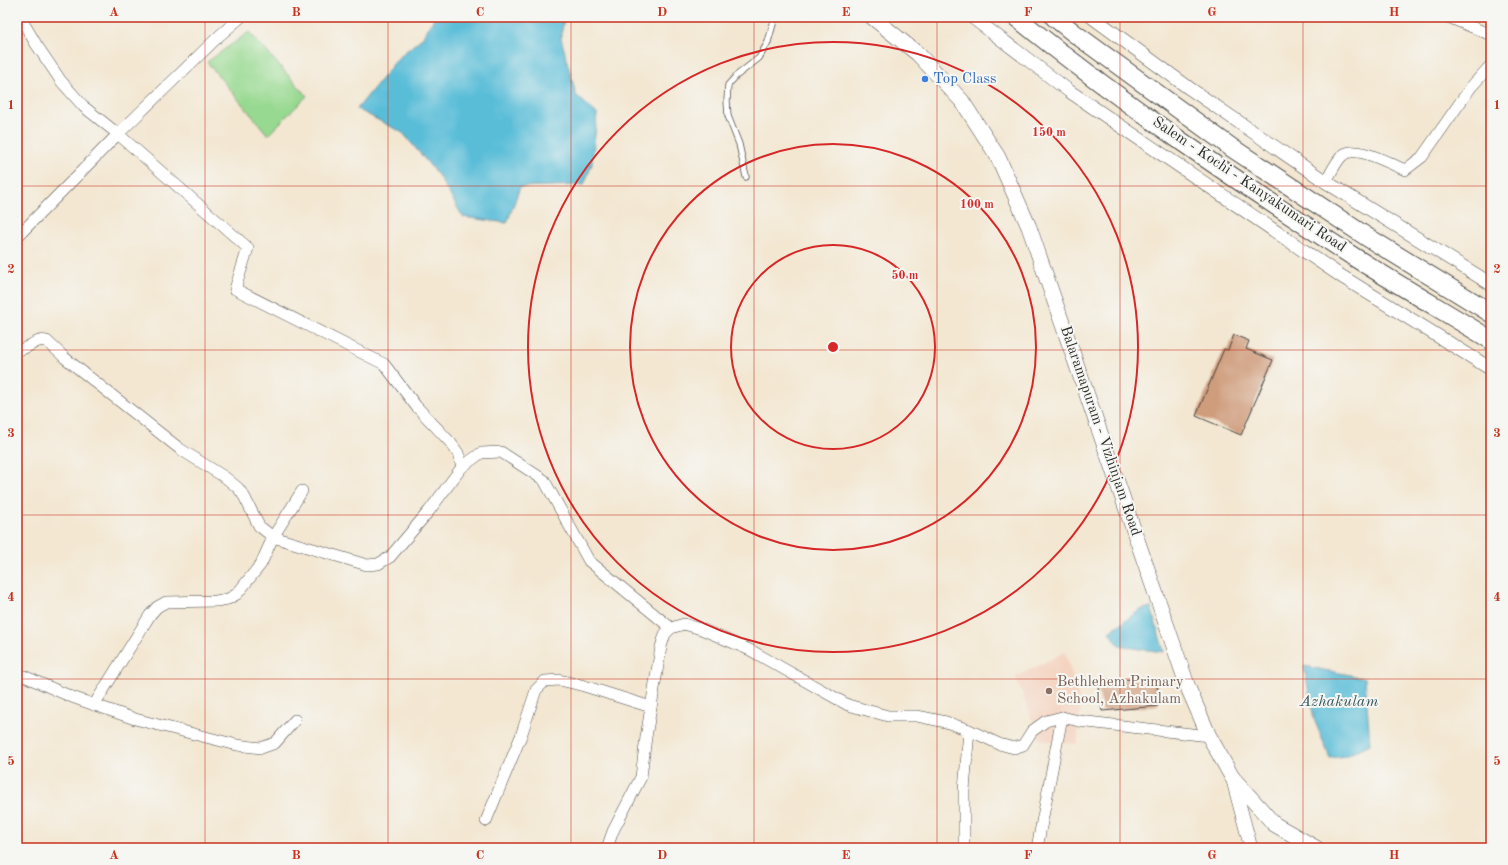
<svg xmlns="http://www.w3.org/2000/svg" width="1508" height="865" font-family="'Old Standard TT',serif">
	<style>
		.built { fill: #f4d3c0 }
		.green { fill: #97d990; stroke: #61825e }
		.water { fill: #5abdd8; stroke: #427482 }
		.building { fill: #cf9c7b }
		.lines { fill: none; stroke-linecap: round; stroke-linejoin: round }
		.service-casing { stroke: #494744; stroke-width: 7 }
		.minor-casing { stroke: #494744; stroke-width: 12 }
		.tertiary-casing { stroke: #494744; stroke-width: 14 }
		.secondary-casing { stroke: #494744; stroke-width: 16 }
		.trunk-casing { stroke: #494744; stroke-width: 20 }
		.service { stroke: #fff; stroke-width: 5.5 }
		.minor { stroke: #fff; stroke-width: 11 }
		.tertiary { stroke: #fff; stroke-width: 13 }
		.secondary { stroke: #fff; stroke-width: 15 }
		.trunk { stroke: #fff; stroke-width: 18 }
		.grid { fill: none; stroke: #c8321e; stroke-width: 1; stroke-opacity: 0.55 }
		.ring { fill: none; stroke: #d62828; stroke-width: 2 }
		.shop-dot { fill: #3f7fe0; stroke: #f6f6f2; stroke-width: 1.5 }
		.education-dot { fill: #8d6e63; stroke: #f6f6f2; stroke-width: 1.5 }
		.labels { text-anchor: middle; dominant-baseline: central; stroke-width: 4; stroke-linejoin: round; paint-order: stroke }
		.shop-label { font-size: 15px; fill: #366cbe; stroke: #f6f6f2; text-anchor: start }
		.street-label { font-size: 15px; fill: #2b2b2b; stroke: #f6f6f2 }
		.education-label { font-size: 15px; fill: #785e54; stroke: #f6f6f2; text-anchor: start }
		.water-label { font-size: 16px; font-style: italic; fill: #39575f; stroke: #f6f6f2 }
		.centre { fill: #d62828; stroke: #f6f6f2; stroke-width: 2 }
		.ring-label { font-size: 12px; text-anchor: middle; font-weight: bold; fill: #d62828; stroke: #f6f6f2; stroke-width: 4; stroke-linejoin: round; paint-order: stroke }
		.neatline { fill: none; stroke: #c8321e; stroke-width: 1.5 }
		.grid-label { font-size: 13px; text-anchor: middle; font-weight: bold; fill: #c8321e }
	</style>
	<rect width="100%" height="100%" fill="#f6f6f2"/>
	<filter id="ink" filterUnits="userSpaceOnUse"><feTurbulence type="fractalNoise" baseFrequency=".025" numOctaves="2"/><feDisplacementMap in="SourceGraphic" scale="8" xChannelSelector="R" yChannelSelector="G"/><feConvolveMatrix kernelMatrix="1 2 1 2 8 2 1 2 1" color-interpolation-filters="sRGB"/></filter>
	<filter id="wash" filterUnits="userSpaceOnUse"><feTurbulence type="fractalNoise" baseFrequency=".012" numOctaves="4" result="noise"/><feDisplacementMap in="SourceGraphic" scale="16" xChannelSelector="R" yChannelSelector="G"/><feGaussianBlur stdDeviation="0.9" result="paint"/><feColorMatrix in="noise" values="0 0 0 0 0 0 0 0 0 0 0 0 0 0 0 0 0 1.4 0 .05"/><feComposite in="paint" operator="in"/></filter>
	<g filter="url(#wash)">
		<rect width="100%" height="100%" fill="#f3e7d2"/>
		<polygon class="built" points="1065,652 1081,706 1077,744 1040,740 1016,677"/>
		<polygon class="green" points="249,32 307,96 268,135 207,62"/>
		<g class="water">
			<polygon points="435,17 564,17 561,38 576,95 597,114 592,164 584,185 520,187 507,223 463,217 438,175 403,133 357,109 399,57 422,38"/>
			<polygon points="1151,607 1164,652 1139,649 1119,645 1109,632 1140,610"/>
			<polygon points="1304,666 1365,678 1370,744 1346,756 1330,758 1314,719"/>
		</g>
		<g id="blocks">
			<g class="building">
				<polygon points="1234,335 1249,341 1246,349 1273,360 1241,435 1196,416 1224,349 1228,350"/>
				<polygon points="1157,679 1158,706 1102,711 1097,680"/>
			</g>
		</g>
	</g>
	<g filter="url(#ink)">
		<use href="#blocks" fill-opacity="0" stroke="#494744" stroke-width="1"/>
		<g class="lines">
			<g class="service-casing">
				<polyline id="service" points="746,177 739,144 728,116 727,101 728,85 736,76 759,58 768,42 775,17"/>
			</g>
			<g class="minor-casing">
				<g id="minor">
					<polyline points="1448,17 1491,35"/>
					<path d="M1326,182C1329,176 1338,159 1343,155C1356,144 1391,164 1405,170L1422,157L1471,87L1491,65"/>
					<polyline points="17,237 118,134 219,36 241,17"/>
					<path d="M17,350C29,350 34,338 47,341L65,358L180,449L226,478L238,488L244,496L259,526L273,537L367,565L378,564L390,557L429,511L462,467L458,453L450,442L416,406L384,364L235,289L248,248L118,134L84,107L61,81L36,44L20,17"/>
					<polyline points="462,467 481,453 501,452 544,480 589,561 671,628"/>
					<polyline points="17,673 72,697 135,719 237,745 261,748 275,743 295,720"/>
					<polyline points="94,705 150,615 157,607 166,602 216,601 228,599 237,594 261,564 273,537 302,491"/>
					<polyline points="486,821 521,736 536,690 545,681 559,680 581,685 651,707"/>
					<polyline points="607,848 613,831 641,777 646,737 661,647 665,634 671,628 684,624 701,629 750,650 848,705 888,716 917,716 946,722 969,730 999,744 1014,748 1023,745 1032,731 1046,721 1062,717 1079,721 1209,736"/>
					<polyline points="964,848 964,790 969,730"/>
					<polyline points="1037,848 1062,717"/>
				</g>
			</g>
			<g class="tertiary-casing">
				<g id="tertiary">
					<polyline points="972,17 1069,91 1341,276 1491,369"/>
					<polyline points="1092,17 1189,88 1326,182 1491,284"/>
					<polyline points="1232,777 1251,848"/>
				</g>
			</g>
			<g class="secondary-casing">
				<polyline id="secondary" points="872,17 918,54 962,101 998,157 1029,227 1189,690 1209,736 1232,777 1274,824 1316,848"/>
			</g>
			<g class="trunk-casing">
				<g id="trunk">
					<path d="M1016,17C1123,104 1238,182 1354,257C1399,285 1445,312 1491,340"/>
					<polyline points="1054,17 1074,33 1232,148 1367,237 1491,313"/>
				</g>
			</g>
			<use href="#service" class="service"/>
			<use href="#minor" class="minor"/>
			<use href="#tertiary" class="tertiary"/>
			<use href="#secondary" class="secondary"/>
			<use href="#trunk" class="trunk"/>
		</g>
	</g>
	<path class="grid" d="M205,17V848M388,17V848M571,17V848M754,17V848M937,17V848M1120,17V848M1303,17V848M17,186H1491M17,350H1491M17,515H1491M17,679H1491"/>
	<g class="ring">
		<circle cx="833" cy="347" r="102"/>
		<circle cx="833" cy="347" r="203"/>
		<circle cx="833" cy="347" r="305"/>
	</g>
	<circle class="shop-dot" cx="925" cy="79" r="4"/>
	<circle class="education-dot" cx="1049" cy="691" r="4"/>
	<g class="labels">
		<g class="shop-label">
			<text x="933" y="79">Top Class</text>
		</g>
		<g class="street-label">
			<text transform="translate(1249 185) rotate(34)">Salem - Kochi - Kanyakumari Road</text>
			<text transform="translate(1100 431) rotate(71)">Balaramapuram - Vizhinjam Road</text>
		</g>
		<g class="education-label">
			<text x="1057" y="682">Bethlehem Primary<tspan x="1057" dy="17">School, Azhakulam</tspan></text>
		</g>
		<g class="water-label">
			<text x="1339" y="702">Azhakulam</text>
		</g>
	</g>
	<circle cx="833" cy="347" r="6" class="centre"/>
	<g class="ring-label">
		<text x="1049" y="136">150 m</text>
		<text x="977" y="208">100 m</text>
		<text x="905" y="279">50 m</text>
	</g>
	<rect width="1508" height="865" fill="none" stroke="#f6f6f2" stroke-width="44"/>
	<rect x="22" y="22" width="1464" height="821" class="neatline"/>
	<g class="grid-label">
		<text x="114" y="16">A</text>
		<text x="296" y="16">B</text>
		<text x="480" y="16">C</text>
		<text x="662" y="16">D</text>
		<text x="846" y="16">E</text>
		<text x="1028" y="16">F</text>
		<text x="1212" y="16">G</text>
		<text x="1394" y="16">H</text>
		<text x="11" y="109">1</text>
		<text x="1497" y="109">1</text>
		<text x="11" y="273">2</text>
		<text x="1497" y="273">2</text>
		<text x="11" y="437">3</text>
		<text x="1497" y="437">3</text>
		<text x="11" y="601">4</text>
		<text x="1497" y="601">4</text>
		<text x="11" y="765">5</text>
		<text x="1497" y="765">5</text>
		<text x="114" y="859">A</text>
		<text x="296" y="859">B</text>
		<text x="480" y="859">C</text>
		<text x="662" y="859">D</text>
		<text x="846" y="859">E</text>
		<text x="1028" y="859">F</text>
		<text x="1212" y="859">G</text>
		<text x="1394" y="859">H</text>
	</g>
</svg>
